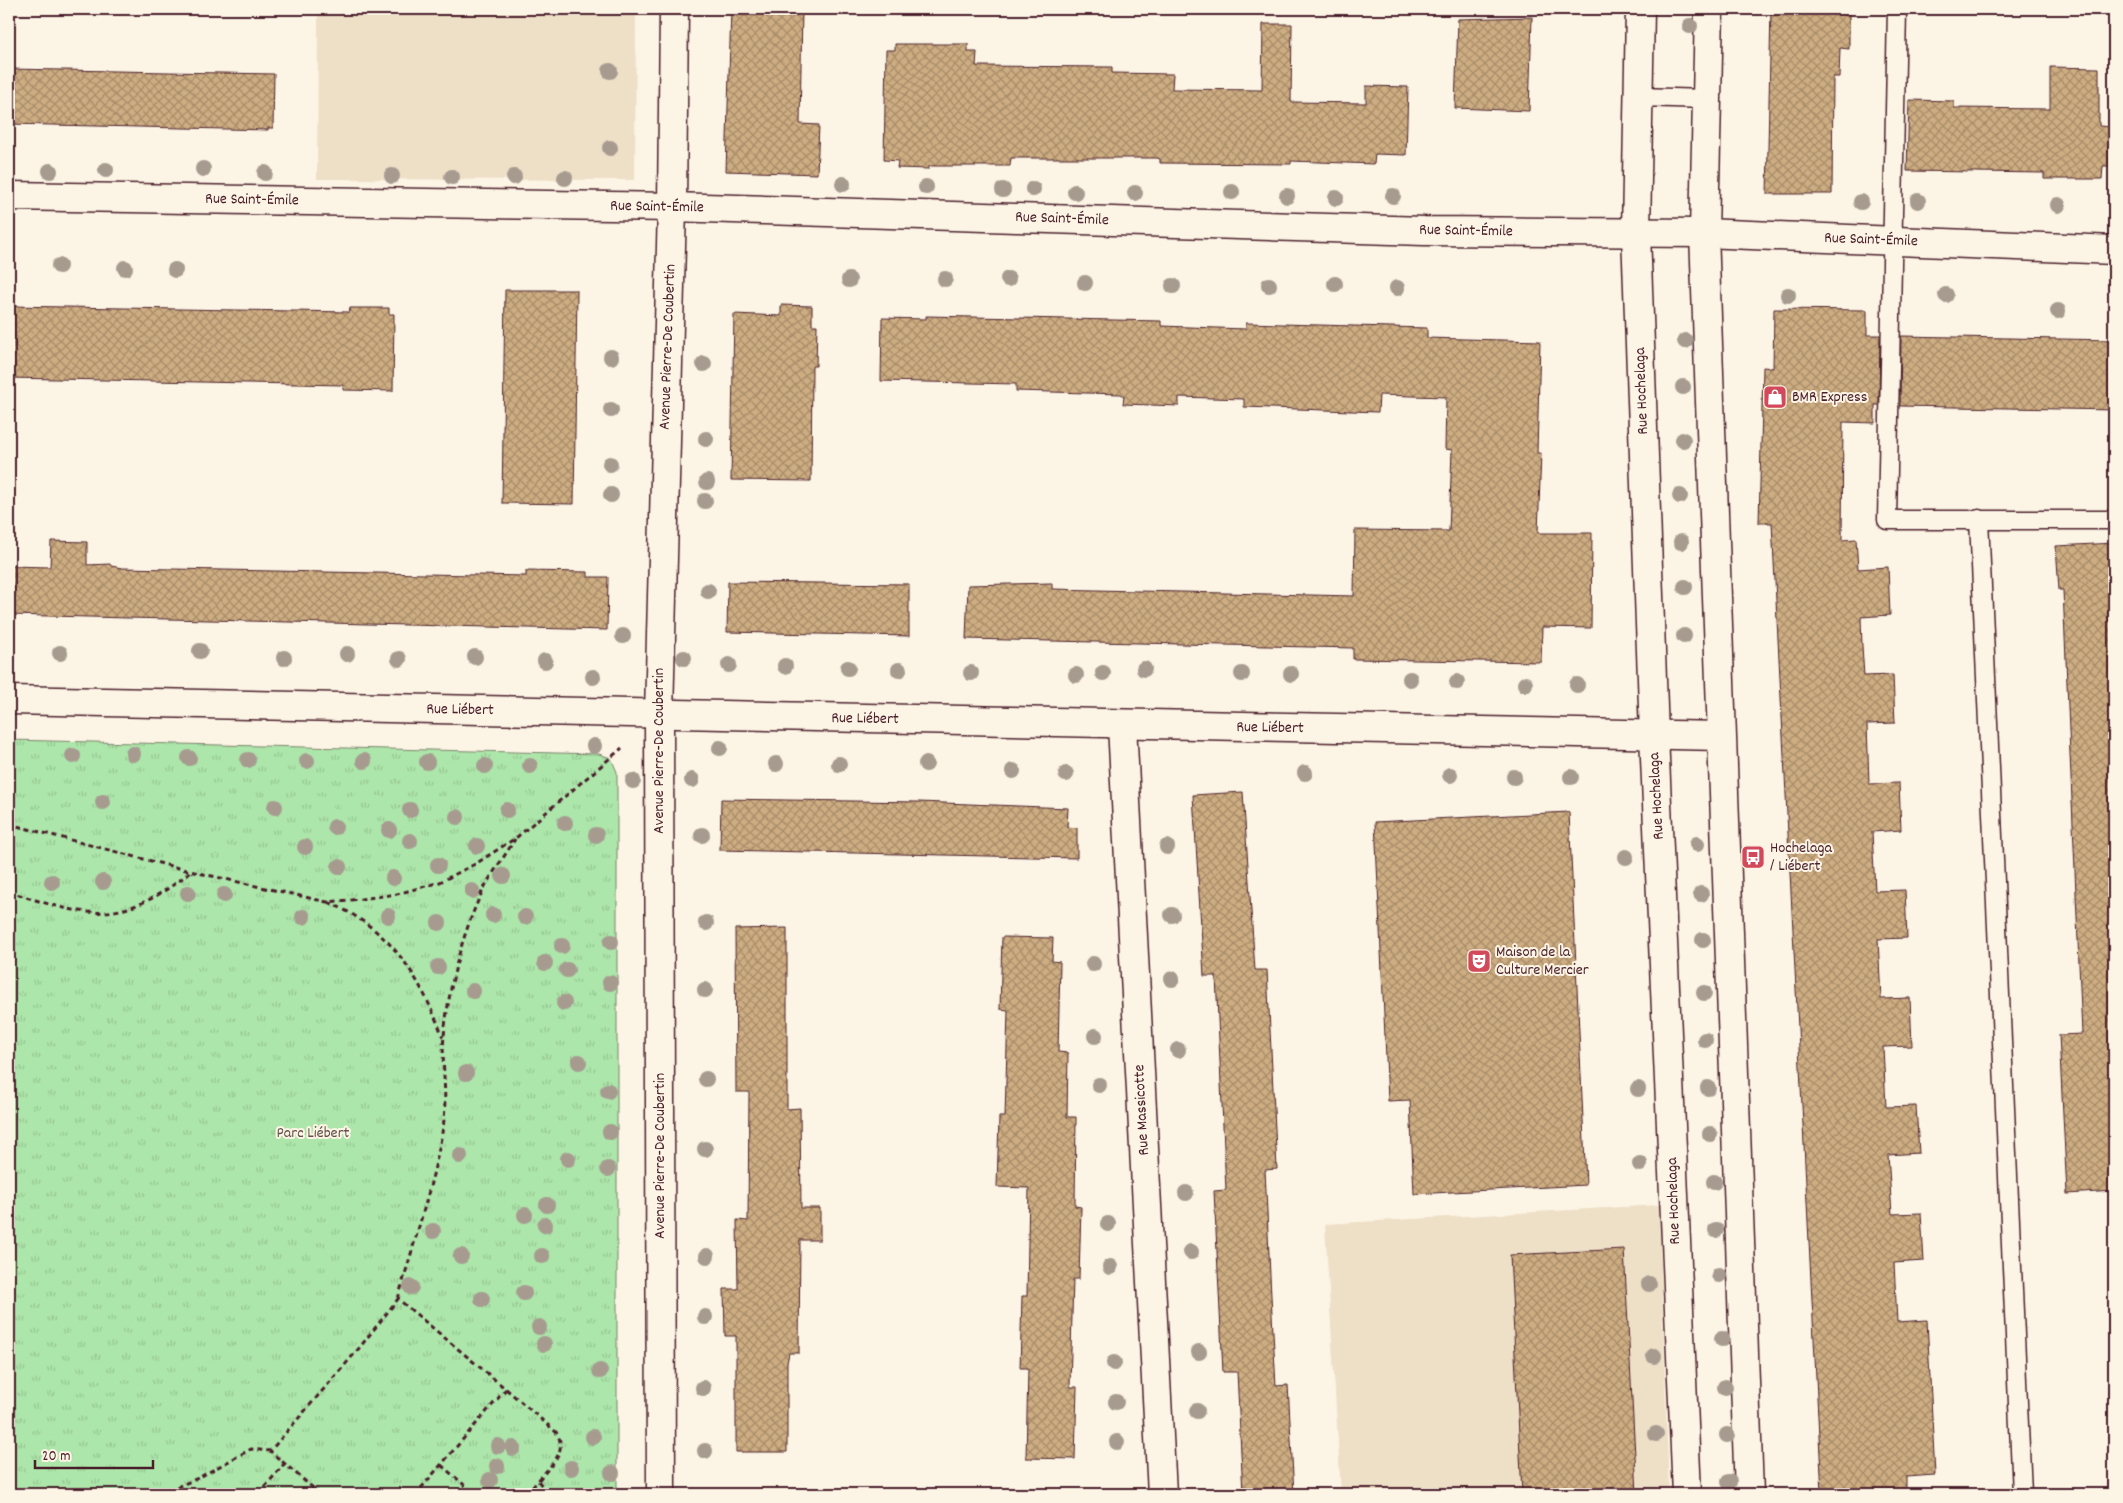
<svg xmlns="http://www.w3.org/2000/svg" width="2123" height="1503" font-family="Dekko,sans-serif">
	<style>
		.built { fill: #eedfc7 }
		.park { fill: url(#park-tufts); stroke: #7b826a }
		.building { fill: url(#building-cross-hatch); stroke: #4a1f2b }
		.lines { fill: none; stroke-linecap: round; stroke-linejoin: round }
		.lane-casing { stroke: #4a1f2b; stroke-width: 21 }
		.street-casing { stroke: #4a1f2b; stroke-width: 31 }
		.secondary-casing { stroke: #4a1f2b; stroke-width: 31 }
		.path { stroke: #4a1f2b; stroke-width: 3; stroke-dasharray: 5 4; stroke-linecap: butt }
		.lane { stroke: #fcf5e5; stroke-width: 18 }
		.street { stroke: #fcf5e5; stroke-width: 28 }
		.secondary { stroke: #fcf5e5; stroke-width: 28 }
		.tree { fill: #a79b90 }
		.labels { text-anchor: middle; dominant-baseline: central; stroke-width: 4; stroke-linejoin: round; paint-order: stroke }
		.street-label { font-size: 16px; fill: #4a1f2b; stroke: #fcf5e5 }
		.poi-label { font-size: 16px; fill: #4a1f2b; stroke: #fcf5e5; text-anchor: start }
		.park-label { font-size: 16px; fill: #62514b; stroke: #fcf5e5 }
	</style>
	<defs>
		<pattern id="park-tufts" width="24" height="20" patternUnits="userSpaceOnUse" patternTransform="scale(1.25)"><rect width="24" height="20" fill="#ace6aa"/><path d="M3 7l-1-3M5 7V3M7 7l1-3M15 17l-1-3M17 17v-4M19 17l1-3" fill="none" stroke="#96c592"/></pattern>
		<pattern id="building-cross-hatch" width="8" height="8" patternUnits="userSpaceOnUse" patternTransform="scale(1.25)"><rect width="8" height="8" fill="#cdad81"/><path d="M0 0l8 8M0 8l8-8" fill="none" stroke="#a88c6a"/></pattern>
	</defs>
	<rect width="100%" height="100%" fill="#fcf5e5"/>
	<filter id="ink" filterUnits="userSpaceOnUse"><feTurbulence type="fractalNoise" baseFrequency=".02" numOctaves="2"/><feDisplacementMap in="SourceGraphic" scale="10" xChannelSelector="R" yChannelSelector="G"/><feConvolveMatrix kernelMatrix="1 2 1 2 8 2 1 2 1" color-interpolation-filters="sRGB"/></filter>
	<g filter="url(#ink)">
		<g class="built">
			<polygon points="318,9 636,9 635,180 317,179"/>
			<polygon points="1659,1205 1669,1494 1341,1494 1325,1224"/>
		</g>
		<polygon class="park" points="9,740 599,754 611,758 617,772 617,1494 9,1494"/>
		<g class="building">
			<polygon points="731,9 802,9 800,124 819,125 817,174 726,171"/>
			<polygon points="1771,9 1849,9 1849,49 1840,48 1839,77 1833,77 1832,194 1767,194"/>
			<polygon points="1532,17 1529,111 1455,108 1458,19"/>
			<polygon points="1263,24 1292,24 1291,102 1366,103 1366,86 1408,87 1406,155 1375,154 1374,164 1291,161 1291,164 1160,163 1160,159 1157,158 1011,158 1010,166 929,166 929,169 897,168 898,161 884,160 886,50 895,50 895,44 968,44 968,52 977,52 976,66 1112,67 1112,73 1173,74 1172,89 1262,90"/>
			<polygon points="2050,67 2099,68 2099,126 2114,127 2114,166 2103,166 2102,179 2044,179 2044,173 1907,171 1909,100 1954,101 1954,108 2050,109"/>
			<polygon points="9,69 274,74 273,128 268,128 268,130 9,124"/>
			<polygon points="505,290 577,290 574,504 502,503"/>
			<polygon points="781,305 812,306 812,325 817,325 816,366 812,366 811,481 731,480 734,314 781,316"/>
			<polygon points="9,306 349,312 350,308 389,308 389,314 394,314 393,391 343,390 343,385 9,378"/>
			<polygon points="1774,309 1867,310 1867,335 1880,335 1879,405 1875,405 1875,423 1843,422 1842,540 1856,539 1858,569 1888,567 1890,615 1861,617 1862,646 1864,676 1893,675 1895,723 1867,724 1869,784 1899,783 1901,830 1872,832 1875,891 1905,890 1907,938 1878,939 1881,999 1910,998 1912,1046 1883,1047 1886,1107 1916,1106 1919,1153 1888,1155 1892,1214 1921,1213 1924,1261 1894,1263 1897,1322 1927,1320 1935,1475 1906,1477 1906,1494 1822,1494 1772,523 1759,523 1763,367 1773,368"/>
			<polygon points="926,316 1161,321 1161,326 1246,329 1246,323 1427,328 1427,338 1540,341 1537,453 1541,453 1538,533 1592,533 1591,628 1542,627 1541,662 1353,659 1353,648 966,639 968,585 1052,583 1052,589 1354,596 1355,530 1449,531 1452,450 1445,449 1446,397 1379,395 1378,412 1244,407 1244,399 1179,397 1179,406 1123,404 1124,396 1121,394 1016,391 1016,384 881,381 882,318 926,319"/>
			<polygon points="1901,336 2114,340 2114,410 1900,406"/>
			<polygon points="51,541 87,542 87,565 110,564 111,566 122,568 526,576 526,571 588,572 588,577 608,577 607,630 9,615 9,566 50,567"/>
			<polygon points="2114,543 2114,1191 2067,1194 2059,1035 2082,1034 2063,590 2059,590 2056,546"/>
			<polygon points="728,582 909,584 909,636 727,632"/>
			<polygon points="1243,792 1255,970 1267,970 1277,1169 1265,1170 1271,1296 1276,1386 1288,1385 1294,1494 1243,1494 1237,1372 1223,1372 1214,1191 1226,1190 1216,976 1204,976 1193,795"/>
			<polygon points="721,799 919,802 1068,808 1067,827 1077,828 1077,858 720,850"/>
			<polygon points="1569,812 1586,1185 1414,1194 1410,1100 1388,1101 1375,822"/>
			<polygon points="787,928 787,1109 800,1108 801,1208 820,1208 820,1240 800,1240 799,1353 789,1353 787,1363 787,1452 736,1452 736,1336 725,1336 724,1289 738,1289 737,1220 748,1221 749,1092 736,1092 735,929"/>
			<polygon points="1002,937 1053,938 1052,961 1060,962 1058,1052 1068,1053 1067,1117 1076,1117 1075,1206 1081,1207 1079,1279 1073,1279 1070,1387 1077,1387 1075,1459 1026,1458 1028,1368 1020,1368 1022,1296 1027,1296 1029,1188 997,1187 999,1117 1005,1117 1008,1010 1000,1009"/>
			<polygon points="1624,1249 1637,1494 1522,1494 1510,1255"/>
		</g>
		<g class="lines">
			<g class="lane-casing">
				<g id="lane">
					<polyline points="1897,9 1887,520 2114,520"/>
					<polyline points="1638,97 1707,99"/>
					<polyline points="1979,519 2022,1494"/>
				</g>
			</g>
			<g class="street-casing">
				<g id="street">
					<polyline points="9,196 672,207 1424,231 1704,233 2114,250"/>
					<polyline points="9,700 1721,736"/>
					<polyline points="1122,725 1162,1494"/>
					<polyline points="661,1494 659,714 672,207 674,9"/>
				</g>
			</g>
			<g class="secondary-casing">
				<g id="secondary">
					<polyline points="1640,9 1636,233 1654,735 1687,1494"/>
					<polyline points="1709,9 1704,233 1749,1494"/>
				</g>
			</g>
			<g class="path">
				<polyline points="9,824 190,871 327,902 361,899 397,894 440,882 477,863 517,837 622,748"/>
				<path d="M9,892C32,898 56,908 80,911C124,918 158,898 190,872"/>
				<path d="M328,902C392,930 419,975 443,1037"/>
				<path d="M398,1299C414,1241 433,1186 443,1127C448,1097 441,1065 444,1036C449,986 461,936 483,890C492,873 505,856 515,839"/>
				<path d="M506,1389L556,1432C569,1452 550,1465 538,1481"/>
				<polyline points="441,1465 475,1494"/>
				<polyline points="160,1494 198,1478 251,1449 270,1451"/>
				<polyline points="259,1494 284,1464"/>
				<polyline points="320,1494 270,1451 356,1352 398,1299 506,1389 416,1494"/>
				<polyline points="526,1494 538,1481 549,1494"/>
			</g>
			<use href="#lane" class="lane"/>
			<use href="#street" class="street"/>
			<use href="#secondary" class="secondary"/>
		</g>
		<g class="tree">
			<circle cx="1690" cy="26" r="8"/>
			<circle cx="610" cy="71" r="8"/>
			<circle cx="610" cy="148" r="8"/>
			<circle cx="203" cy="169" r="8"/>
			<circle cx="106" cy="170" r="8"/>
			<circle cx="50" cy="171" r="8"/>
			<circle cx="265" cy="173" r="8"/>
			<circle cx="392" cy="176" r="8"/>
			<circle cx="452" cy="177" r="8"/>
			<circle cx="514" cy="177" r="8"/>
			<circle cx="565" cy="178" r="8"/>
			<circle cx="843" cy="184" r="8"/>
			<circle cx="926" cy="187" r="8"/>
			<circle cx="1033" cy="189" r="8"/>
			<circle cx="1003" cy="190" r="8"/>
			<circle cx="1075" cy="192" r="8"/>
			<circle cx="1232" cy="192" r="8"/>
			<circle cx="1135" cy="193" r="8"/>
			<circle cx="1287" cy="196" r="8"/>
			<circle cx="1393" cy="196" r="8"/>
			<circle cx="1336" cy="198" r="8"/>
			<circle cx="1918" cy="201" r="8"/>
			<circle cx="1861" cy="202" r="8"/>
			<circle cx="2058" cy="205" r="8"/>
			<circle cx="59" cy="266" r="8"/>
			<circle cx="125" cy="268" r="8"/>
			<circle cx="175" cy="270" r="8"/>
			<circle cx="945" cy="279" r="8"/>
			<circle cx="1008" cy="279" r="8"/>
			<circle cx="849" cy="280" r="8"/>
			<circle cx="1085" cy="283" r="8"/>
			<circle cx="1335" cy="284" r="8"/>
			<circle cx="1269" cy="285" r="8"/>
			<circle cx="1173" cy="286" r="8"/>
			<circle cx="1397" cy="288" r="8"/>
			<circle cx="1788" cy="295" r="8"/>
			<circle cx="1946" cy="295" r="8"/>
			<circle cx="2058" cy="311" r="8"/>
			<circle cx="1685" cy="341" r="8"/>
			<circle cx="611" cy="357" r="8"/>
			<circle cx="704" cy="364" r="8"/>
			<circle cx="1683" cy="387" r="8"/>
			<circle cx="611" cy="410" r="8"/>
			<circle cx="706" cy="439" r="8"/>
			<circle cx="1683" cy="440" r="8"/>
			<circle cx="610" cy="464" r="8"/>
			<circle cx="707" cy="482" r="8"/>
			<circle cx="611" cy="495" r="8"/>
			<circle cx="1680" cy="496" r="8"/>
			<circle cx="705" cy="501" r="8"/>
			<circle cx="1681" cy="542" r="8"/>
			<circle cx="1685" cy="587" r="8"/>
			<circle cx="708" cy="591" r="8"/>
			<circle cx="623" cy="636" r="8"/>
			<circle cx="1684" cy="636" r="8"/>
			<circle cx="200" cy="651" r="8"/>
			<circle cx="60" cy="653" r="8"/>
			<circle cx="347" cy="654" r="8"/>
			<circle cx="475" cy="657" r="8"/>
			<circle cx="284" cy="658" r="8"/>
			<circle cx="684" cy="658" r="8"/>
			<circle cx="399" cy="659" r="8"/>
			<circle cx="545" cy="661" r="8"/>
			<circle cx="729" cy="665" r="8"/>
			<circle cx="785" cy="666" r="8"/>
			<circle cx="848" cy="668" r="8"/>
			<circle cx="1144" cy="669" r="8"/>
			<circle cx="899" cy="670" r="8"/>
			<circle cx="971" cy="673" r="8"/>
			<circle cx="1103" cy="673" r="8"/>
			<circle cx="1242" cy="674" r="8"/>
			<circle cx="1291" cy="674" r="8"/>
			<circle cx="1076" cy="675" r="8"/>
			<circle cx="593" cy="677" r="8"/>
			<circle cx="1410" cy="679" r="8"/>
			<circle cx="1457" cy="682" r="8"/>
			<circle cx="1525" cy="684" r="8"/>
			<circle cx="1577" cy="685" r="8"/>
			<circle cx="594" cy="746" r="8"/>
			<circle cx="720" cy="748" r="8"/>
			<circle cx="133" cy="754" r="8"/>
			<circle cx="73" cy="756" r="8"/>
			<circle cx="189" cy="758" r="8"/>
			<circle cx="248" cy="760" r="8"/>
			<circle cx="307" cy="761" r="8"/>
			<circle cx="364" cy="761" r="8"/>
			<circle cx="427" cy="762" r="8"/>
			<circle cx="776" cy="764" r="8"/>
			<circle cx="839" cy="764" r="8"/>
			<circle cx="926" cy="764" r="8"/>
			<circle cx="485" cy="766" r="8"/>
			<circle cx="530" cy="766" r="8"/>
			<circle cx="1013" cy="771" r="8"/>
			<circle cx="1305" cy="773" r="8"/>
			<circle cx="1066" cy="774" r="8"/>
			<circle cx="1450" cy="775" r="8"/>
			<circle cx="1514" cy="777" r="8"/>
			<circle cx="1571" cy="777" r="8"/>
			<circle cx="692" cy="780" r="8"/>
			<circle cx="633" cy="781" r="8"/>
			<circle cx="103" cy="802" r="8"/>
			<circle cx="275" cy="807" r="8"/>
			<circle cx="410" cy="810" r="8"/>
			<circle cx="507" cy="810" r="8"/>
			<circle cx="457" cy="817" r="8"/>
			<circle cx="565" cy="823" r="8"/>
			<circle cx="335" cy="827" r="8"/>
			<circle cx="389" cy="830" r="8"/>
			<circle cx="596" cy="835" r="8"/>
			<circle cx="702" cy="835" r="8"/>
			<circle cx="410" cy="841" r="8"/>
			<circle cx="1697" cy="844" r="8"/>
			<circle cx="477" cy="846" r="8"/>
			<circle cx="305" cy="847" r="8"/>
			<circle cx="1167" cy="847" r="8"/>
			<circle cx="1626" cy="857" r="8"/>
			<circle cx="438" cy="865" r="8"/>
			<circle cx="339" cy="867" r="8"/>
			<circle cx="503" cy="876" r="8"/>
			<circle cx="393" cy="878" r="8"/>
			<circle cx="52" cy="882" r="8"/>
			<circle cx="103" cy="882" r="8"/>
			<circle cx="472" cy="891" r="8"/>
			<circle cx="188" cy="893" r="8"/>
			<circle cx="1701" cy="894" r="8"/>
			<circle cx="224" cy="895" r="8"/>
			<circle cx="493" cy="915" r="8"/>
			<circle cx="1172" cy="915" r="8"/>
			<circle cx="388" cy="916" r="8"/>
			<circle cx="303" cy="917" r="8"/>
			<circle cx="525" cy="917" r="8"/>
			<circle cx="439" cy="923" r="8"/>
			<circle cx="706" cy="923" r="8"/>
			<circle cx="1703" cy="940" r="8"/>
			<circle cx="611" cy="942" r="8"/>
			<circle cx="562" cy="946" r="8"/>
			<circle cx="545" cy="963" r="8"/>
			<circle cx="1093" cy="964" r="8"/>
			<circle cx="438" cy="967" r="8"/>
			<circle cx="567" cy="970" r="8"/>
			<circle cx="1172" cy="979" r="8"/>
			<circle cx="610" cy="983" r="8"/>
			<circle cx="705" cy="990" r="8"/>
			<circle cx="473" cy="991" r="8"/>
			<circle cx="1704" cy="993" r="8"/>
			<circle cx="564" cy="1003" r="8"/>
			<circle cx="1095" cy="1036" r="8"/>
			<circle cx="1705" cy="1040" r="8"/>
			<circle cx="1178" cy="1050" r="8"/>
			<circle cx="579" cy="1062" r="8"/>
			<circle cx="466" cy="1073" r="8"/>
			<circle cx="706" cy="1079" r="8"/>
			<circle cx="1099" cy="1085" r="8"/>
			<circle cx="1708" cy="1088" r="8"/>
			<circle cx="1638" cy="1089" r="8"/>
			<circle cx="608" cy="1091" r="8"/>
			<circle cx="610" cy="1132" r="8"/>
			<circle cx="1710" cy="1134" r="8"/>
			<circle cx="705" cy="1149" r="8"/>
			<circle cx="460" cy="1156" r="8"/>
			<circle cx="568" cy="1159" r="8"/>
			<circle cx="1640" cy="1164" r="8"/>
			<circle cx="608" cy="1169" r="8"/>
			<circle cx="1714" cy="1182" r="8"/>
			<circle cx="1186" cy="1193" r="8"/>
			<circle cx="547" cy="1205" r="8"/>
			<circle cx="525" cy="1215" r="8"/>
			<circle cx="1108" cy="1224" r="8"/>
			<circle cx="545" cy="1225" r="8"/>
			<circle cx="1716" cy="1230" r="8"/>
			<circle cx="433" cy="1231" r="8"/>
			<circle cx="1191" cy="1252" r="8"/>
			<circle cx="461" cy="1256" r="8"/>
			<circle cx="542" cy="1256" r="8"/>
			<circle cx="707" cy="1256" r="8"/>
			<circle cx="1110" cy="1267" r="8"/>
			<circle cx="1719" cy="1275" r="8"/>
			<circle cx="1649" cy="1284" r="8"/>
			<circle cx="411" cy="1287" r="8"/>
			<circle cx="524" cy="1293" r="8"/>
			<circle cx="482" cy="1299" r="8"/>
			<circle cx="705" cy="1317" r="8"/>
			<circle cx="539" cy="1327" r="8"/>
			<circle cx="1722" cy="1339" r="8"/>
			<circle cx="544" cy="1344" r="8"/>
			<circle cx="1199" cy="1352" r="8"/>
			<circle cx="1654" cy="1356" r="8"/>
			<circle cx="1114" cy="1363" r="8"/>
			<circle cx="600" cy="1371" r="8"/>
			<circle cx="1725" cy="1387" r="8"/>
			<circle cx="703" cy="1388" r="8"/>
			<circle cx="1116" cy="1402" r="8"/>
			<circle cx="1197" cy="1411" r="8"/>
			<circle cx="1656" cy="1434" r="8"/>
			<circle cx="1727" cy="1435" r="8"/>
			<circle cx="593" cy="1437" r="8"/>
			<circle cx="1117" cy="1442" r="8"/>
			<circle cx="498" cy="1446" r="8"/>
			<circle cx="513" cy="1448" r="8"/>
			<circle cx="705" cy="1451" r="8"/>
			<circle cx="497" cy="1466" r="8"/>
			<circle cx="571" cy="1468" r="8"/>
			<circle cx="612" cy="1473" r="8"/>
			<circle cx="490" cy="1480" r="8"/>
			<circle cx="1729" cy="1482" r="8"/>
		</g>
	</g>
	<defs>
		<g id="shop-square" transform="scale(1.25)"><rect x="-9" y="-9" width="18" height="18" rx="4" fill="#d1495b" stroke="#fcf5e5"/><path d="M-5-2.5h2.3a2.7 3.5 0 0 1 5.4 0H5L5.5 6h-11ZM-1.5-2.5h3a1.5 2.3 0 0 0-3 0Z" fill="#fff"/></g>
		<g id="bus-square" transform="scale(1.25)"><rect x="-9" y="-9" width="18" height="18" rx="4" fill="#d1495b" stroke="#fcf5e5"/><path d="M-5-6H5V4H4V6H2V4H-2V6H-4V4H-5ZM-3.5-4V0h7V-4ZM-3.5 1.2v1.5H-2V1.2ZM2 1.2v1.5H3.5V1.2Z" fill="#fff"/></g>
		<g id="theatre-square" transform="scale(1.25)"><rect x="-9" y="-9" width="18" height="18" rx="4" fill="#d1495b" stroke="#fcf5e5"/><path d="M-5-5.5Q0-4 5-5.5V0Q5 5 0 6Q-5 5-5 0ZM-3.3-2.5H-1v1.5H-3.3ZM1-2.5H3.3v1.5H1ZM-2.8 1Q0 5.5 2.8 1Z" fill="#fff"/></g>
	</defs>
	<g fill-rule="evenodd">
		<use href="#shop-square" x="1775" y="397"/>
		<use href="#bus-square" x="1753" y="857"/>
		<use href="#theatre-square" x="1479" y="961"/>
	</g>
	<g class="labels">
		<g class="street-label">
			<text transform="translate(252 200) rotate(1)">Rue Saint-Émile</text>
			<text transform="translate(657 207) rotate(1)">Rue Saint-Émile</text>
			<text transform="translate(1062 219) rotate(2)">Rue Saint-Émile</text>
			<text transform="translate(1466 231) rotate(1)">Rue Saint-Émile</text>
			<text transform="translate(1871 240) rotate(2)">Rue Saint-Émile</text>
			<text transform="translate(668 347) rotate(-88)">Avenue Pierre-De Coubertin</text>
			<text transform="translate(1642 391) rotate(-92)">Rue Hochelaga</text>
			<text transform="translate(460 710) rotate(1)">Rue Liébert</text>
			<text transform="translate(865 719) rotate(1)">Rue Liébert</text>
			<text transform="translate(1270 728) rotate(1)">Rue Liébert</text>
			<text transform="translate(659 751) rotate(-90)">Avenue Pierre-De Coubertin</text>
			<text transform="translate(1657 796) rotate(-93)">Rue Hochelaga</text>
			<text transform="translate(1142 1110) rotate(-93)">Rue Massicotte</text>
			<text transform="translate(660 1156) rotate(-90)">Avenue Pierre-De Coubertin</text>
			<text transform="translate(1674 1201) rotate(-92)">Rue Hochelaga</text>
		</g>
		<g class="poi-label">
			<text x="1792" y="397">BMR Express</text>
			<text x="1770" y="848">Hochelaga<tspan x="1770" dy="18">/ Liébert</tspan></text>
			<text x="1496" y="952">Maison de la<tspan x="1496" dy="18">Culture Mercier</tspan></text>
		</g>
		<g class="park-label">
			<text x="313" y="1133">Parc Liébert</text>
		</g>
	</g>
	<rect width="2123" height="1503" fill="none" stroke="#fcf5e5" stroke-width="30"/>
	<rect x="15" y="15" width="2093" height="1473" fill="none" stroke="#4a1f2b" stroke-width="2" filter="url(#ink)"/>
	<path d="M35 1460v8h118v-8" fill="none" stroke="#4a1f2b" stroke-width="2.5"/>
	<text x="42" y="1460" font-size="15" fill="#4a1f2b" stroke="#fcf5e5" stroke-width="4" paint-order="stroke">20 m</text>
</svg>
